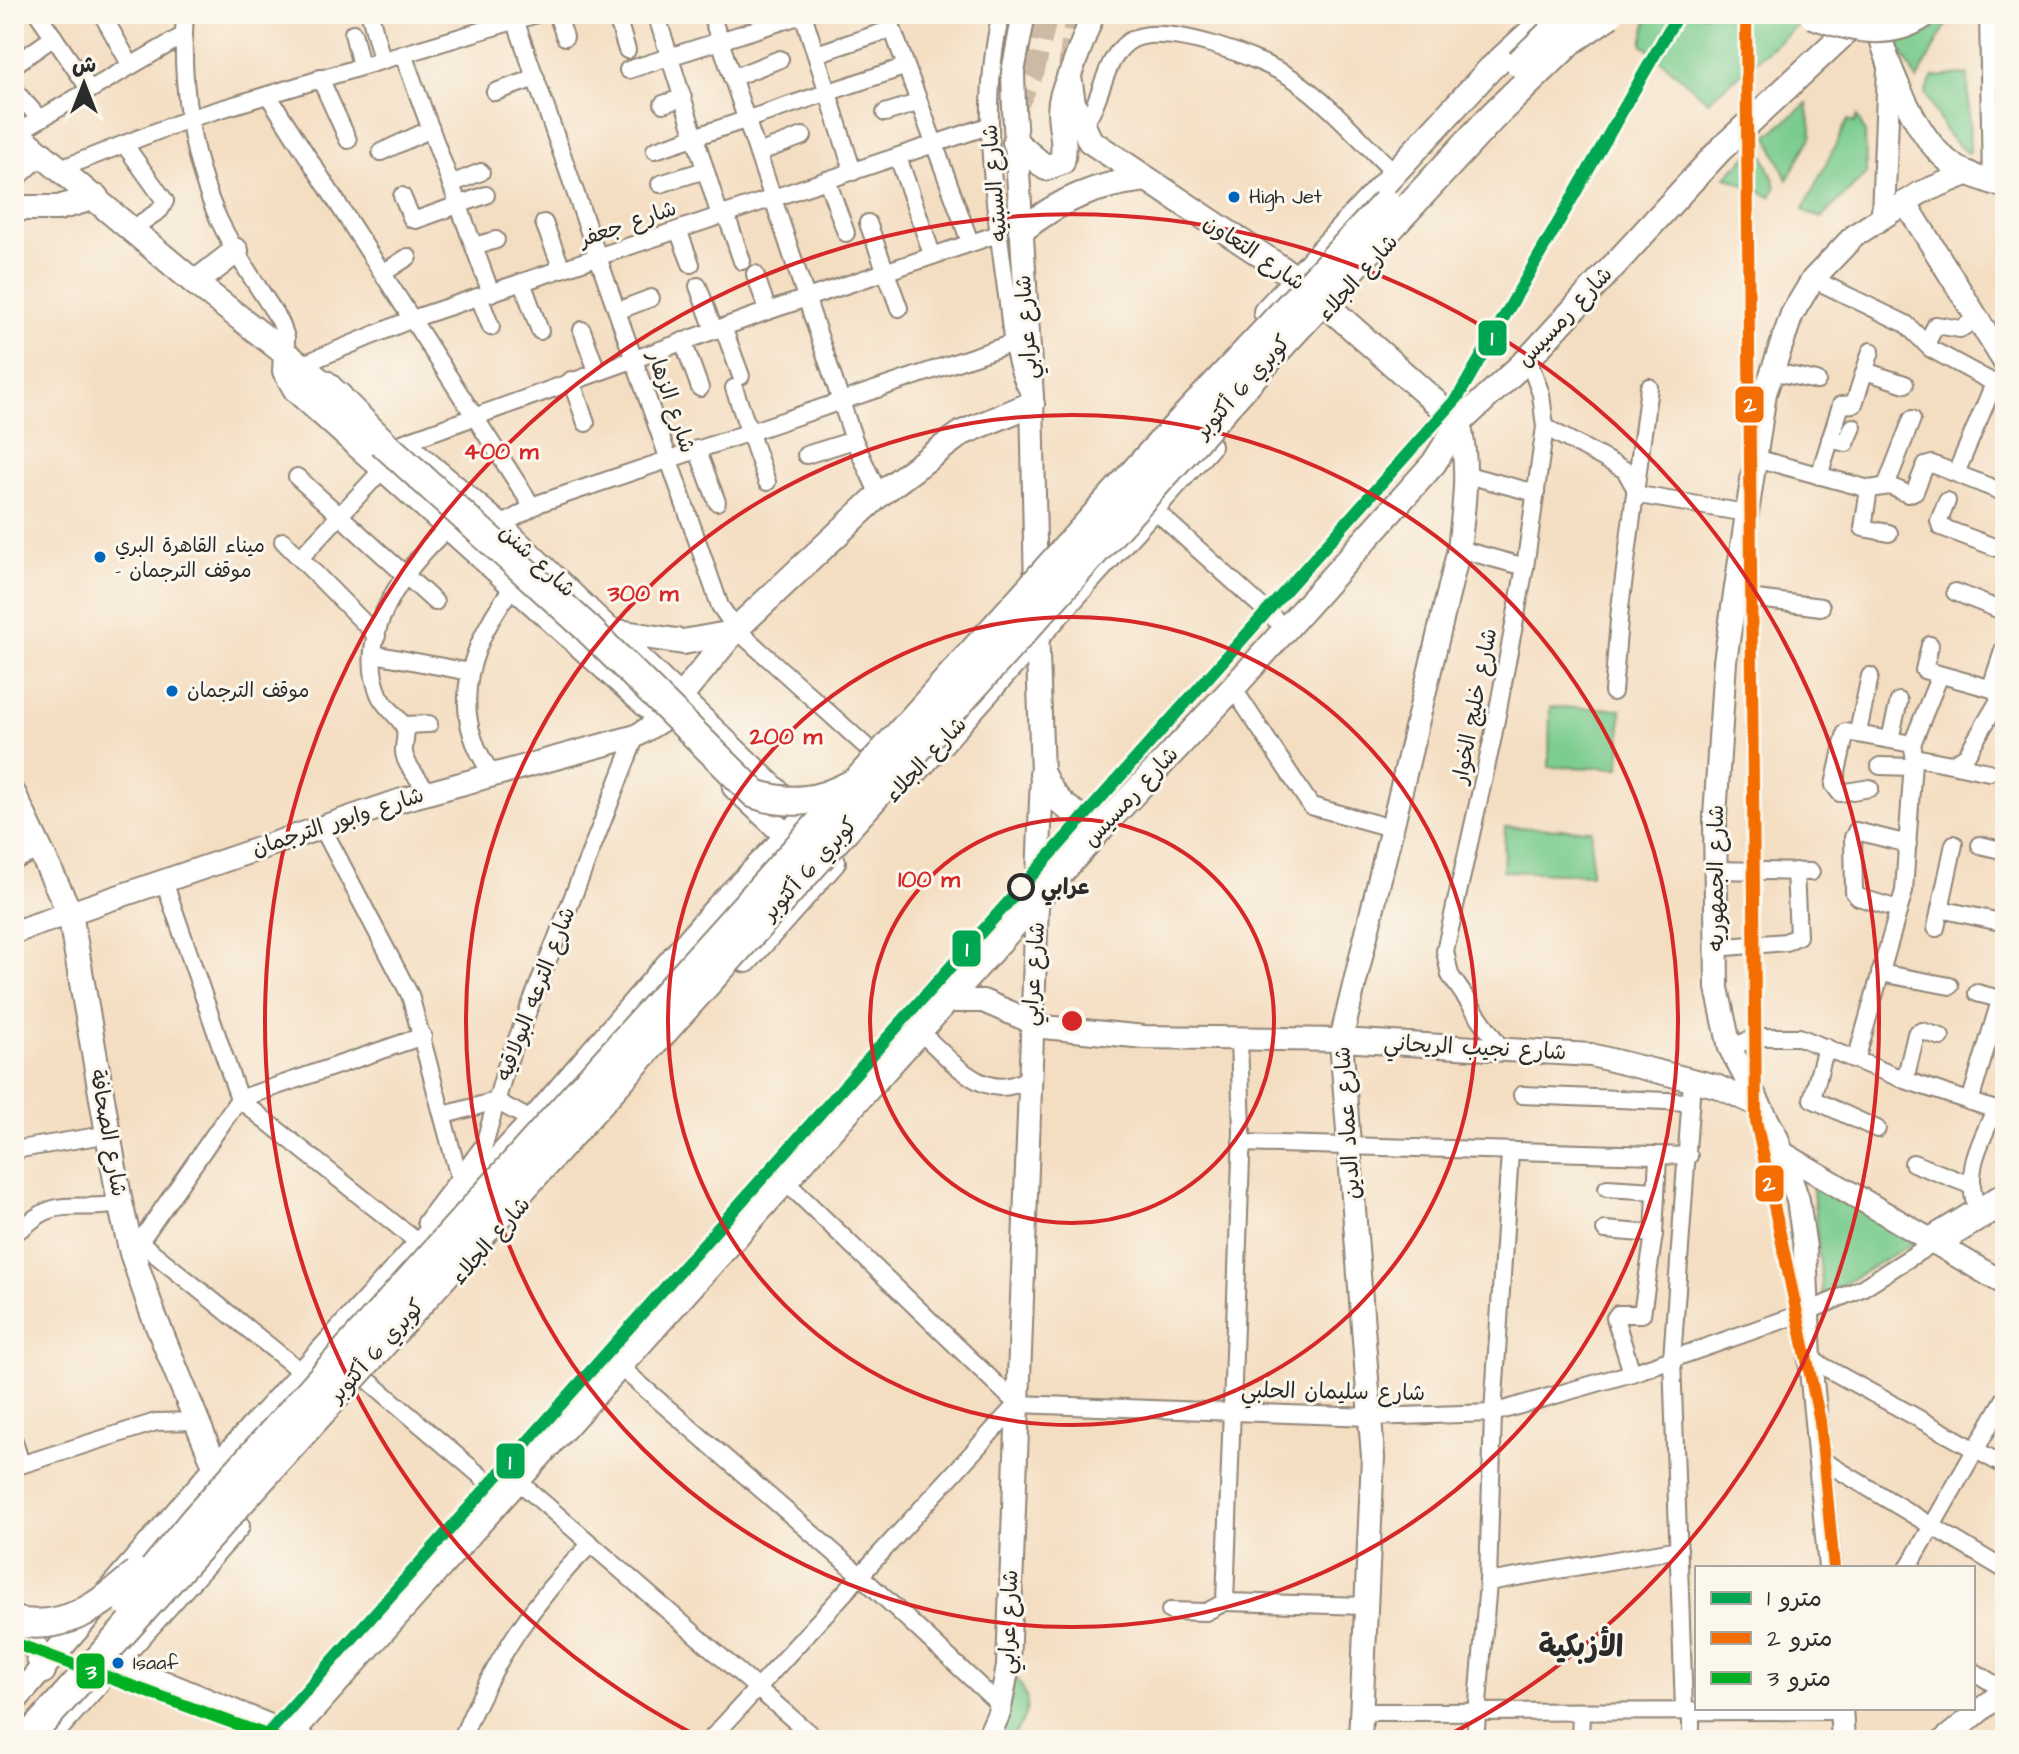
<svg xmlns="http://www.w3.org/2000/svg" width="2019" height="1754" font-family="'Architects Daughter','Playpen Sans Arabic',sans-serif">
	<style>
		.green { fill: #78cb8d; stroke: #527b5c; stroke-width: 2 }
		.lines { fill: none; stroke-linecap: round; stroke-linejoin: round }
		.primary-tunnel { stroke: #ccbaa4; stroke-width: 24; stroke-dasharray: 24 12; stroke-linecap: butt }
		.street-casing { stroke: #908476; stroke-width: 20 }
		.secondary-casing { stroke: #908476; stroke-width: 26 }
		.primary-casing { stroke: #908476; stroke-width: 28 }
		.highway-casing { stroke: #908476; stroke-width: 32 }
		.street { stroke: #fff; stroke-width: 16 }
		.secondary { stroke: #fff; stroke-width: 22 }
		.primary { stroke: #fff; stroke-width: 24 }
		.highway { stroke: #fff; stroke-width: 28 }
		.highway-bridge-casing { stroke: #908476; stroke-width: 32; stroke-linecap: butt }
		.highway-bridge { stroke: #fff; stroke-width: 28 }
		.metro-1-casing { stroke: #fbf7ec; stroke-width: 18 }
		.metro-2-casing { stroke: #fbf7ec; stroke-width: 18 }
		.metro-3-casing { stroke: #fbf7ec; stroke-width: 18 }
		.metro-1 { stroke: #00a651; stroke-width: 12 }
		.metro-2 { stroke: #f46d02; stroke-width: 12 }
		.metro-3 { stroke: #00af23; stroke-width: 12 }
		.ring { fill: none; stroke: #d62828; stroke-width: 4 }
		.bus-dot { fill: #0065bd; stroke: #fbf7ec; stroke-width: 3 }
		.stop-dot { fill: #fbf7ec; stroke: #2b2b2b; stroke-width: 4 }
		.labels { text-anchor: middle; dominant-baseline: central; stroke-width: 6; stroke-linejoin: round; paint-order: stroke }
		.bus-label { font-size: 20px; fill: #2b2b2b; stroke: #fbf7ec; text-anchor: start }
		.street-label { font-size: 22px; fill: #2b2b2b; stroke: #fbf7ec }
		.stop-label { font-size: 22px; font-weight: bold; fill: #2b2b2b; stroke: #fbf7ec; text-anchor: start }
		.district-label { font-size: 30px; font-weight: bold; fill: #2b2b2b; stroke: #fbf7ec }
		.centre { fill: #d62828; stroke: #fbf7ec; stroke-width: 4 }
		.ring-label { font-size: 24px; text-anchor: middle; font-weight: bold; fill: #d62828; stroke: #fbf7ec; stroke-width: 6; stroke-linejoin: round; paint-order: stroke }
		.line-badge { stroke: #fbf7ec; stroke-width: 3 }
		.badge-label { font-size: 22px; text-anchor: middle; font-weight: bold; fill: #fff }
	</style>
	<rect width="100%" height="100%" fill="#fbf7ec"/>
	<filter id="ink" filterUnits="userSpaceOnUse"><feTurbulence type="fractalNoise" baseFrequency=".0125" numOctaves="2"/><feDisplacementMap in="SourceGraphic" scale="16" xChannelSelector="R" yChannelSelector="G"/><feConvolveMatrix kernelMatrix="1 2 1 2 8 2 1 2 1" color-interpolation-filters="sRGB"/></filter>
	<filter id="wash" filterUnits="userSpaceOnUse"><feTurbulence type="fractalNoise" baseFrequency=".006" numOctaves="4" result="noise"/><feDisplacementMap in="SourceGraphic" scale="32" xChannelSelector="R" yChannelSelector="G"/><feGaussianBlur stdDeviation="1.8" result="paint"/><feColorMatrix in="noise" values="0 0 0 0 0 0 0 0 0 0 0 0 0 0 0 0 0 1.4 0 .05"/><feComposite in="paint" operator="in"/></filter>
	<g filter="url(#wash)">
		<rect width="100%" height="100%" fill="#f4dec2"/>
		<g class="green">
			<polygon points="1648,14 1786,14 1803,21 1708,101 1642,44"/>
			<polygon points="1933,14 1952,14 1917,80 1897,44"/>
			<polygon points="1968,74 1970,152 1967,153 1948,136 1925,93 1933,77"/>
			<polygon points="1807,103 1812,135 1787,180 1768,136"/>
			<polygon points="1857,116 1865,132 1866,174 1821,218 1803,210 1848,120 1854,123"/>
			<polygon points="1759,144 1776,186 1771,197 1726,177"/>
			<polygon points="1550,707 1621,709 1620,768 1549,767"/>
			<polygon points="1505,827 1592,830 1591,874 1503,871"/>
			<polygon points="1812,1180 1918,1240 1823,1296"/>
			<path d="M1015,1677C1034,1700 1029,1717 1010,1738L996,1740Z"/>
		</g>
	</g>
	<g filter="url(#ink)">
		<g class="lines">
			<g class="primary-tunnel">
				<polyline points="1070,67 1077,14"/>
				<polyline points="1014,109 1033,70 1046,14"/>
			</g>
			<g class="street-casing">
				<g id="street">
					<polyline points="38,14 90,90"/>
					<polyline points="102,14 131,66"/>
					<path d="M185,14C180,81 191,160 219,220C236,256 259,288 280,321L286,337V355"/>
					<polyline points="370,14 382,60"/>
					<polyline points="513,14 720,606 736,629 871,751"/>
					<polyline points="557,14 565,37"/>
					<polyline points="616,14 627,50"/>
					<polyline points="656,14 720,216"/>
					<polyline points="711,14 854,440 879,495"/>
					<polyline points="803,14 853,172"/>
					<polyline points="887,14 970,242"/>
					<path d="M1001,14C979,107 994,202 1007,296C1011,327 1012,363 1028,391"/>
					<polyline points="1988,14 1991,182"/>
					<polyline points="353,33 361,66"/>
					<polyline points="403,54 491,293"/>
					<polyline points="816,54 892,29"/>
					<polyline points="14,65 54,37"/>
					<polyline points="628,70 805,14"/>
					<polyline points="320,78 348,140"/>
					<polyline points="732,78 780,59"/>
					<polyline points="14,90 40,119"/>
					<polyline points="495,92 536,78"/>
					<polyline points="268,95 532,506"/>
					<polyline points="663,104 683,98"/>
					<polyline points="885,113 917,103"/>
					<path d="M1081,127C1103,103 1102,61 1128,42C1160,18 1265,60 1295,80C1332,106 1362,142 1394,172"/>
					<polyline points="16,133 184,35"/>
					<polyline points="124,144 165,201 160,210 132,229"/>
					<polyline points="655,150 904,67"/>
					<polyline points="381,152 431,129"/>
					<polyline points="758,153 803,136"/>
					<polyline points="898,157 932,254"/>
					<polyline points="60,169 191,118 537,14"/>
					<polyline points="827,180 846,233"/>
					<polyline points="451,184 481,172"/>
					<polyline points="660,184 705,170"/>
					<polyline points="402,196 412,219 416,220 486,195"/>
					<polyline points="726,214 742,261"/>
					<polyline points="544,223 562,269"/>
					<polyline points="868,223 899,308"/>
					<polyline points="678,230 691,264"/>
					<polyline points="474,246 496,240"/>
					<polyline points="383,273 408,257"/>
					<polyline points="755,274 768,311"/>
					<polyline points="1813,279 1906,324 1931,349 2005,389"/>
					<polyline points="522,282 540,331"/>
					<polyline points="698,286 714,330"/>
					<polyline points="479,297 491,327"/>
					<polyline points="617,311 651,298"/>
					<polyline points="723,327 741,376"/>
					<polyline points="582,330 597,371"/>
					<polyline points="683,341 700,388"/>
					<polyline points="1926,344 1936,325 1960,329 1977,319"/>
					<polyline points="294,368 412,319 988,126"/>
					<polyline points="1771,371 1817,381"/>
					<polyline points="1865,371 1905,384"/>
					<polyline points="571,380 586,423"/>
					<polyline points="734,388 767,482"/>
					<polyline points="1545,427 1625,470 1639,495 1746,513"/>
					<polyline points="1830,439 1846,443 1853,427"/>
					<polyline points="402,443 768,311 998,234"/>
					<polyline points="697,449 717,502"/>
					<polyline points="806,455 854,440"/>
					<polyline points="1755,458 1869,489 1890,486 1908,494 1915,491 1925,466 1932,464 2005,493"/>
					<polyline points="1956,473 1994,384"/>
					<polyline points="1467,475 1536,493"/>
					<polyline points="1819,476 1841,405 1854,404 1871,351"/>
					<polyline points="297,477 435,602"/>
					<polyline points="1886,486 1912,419"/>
					<polyline points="1869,489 1863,528 1889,533"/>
					<polyline points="1947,501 1939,521 1941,527 2005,551"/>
					<polyline points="1147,503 1285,628"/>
					<polyline points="500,526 540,503 1013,343"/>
					<polyline points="283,541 377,636"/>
					<polyline points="1459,549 1525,567"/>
					<polyline points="300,558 383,469"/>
					<polyline points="1955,592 2005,612"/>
					<polyline points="1733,596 1821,607"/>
					<polyline points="1930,645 1924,670 1996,690"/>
					<polyline points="374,654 470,672"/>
					<polyline points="1233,688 1311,806 1391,828"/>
					<polyline points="1613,692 1620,608 1649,387"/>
					<polyline points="404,725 429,724"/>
					<polyline points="1858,732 1870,676"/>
					<polyline points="1890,739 1899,701"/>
					<polyline points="1912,744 1940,675"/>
					<polyline points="1951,764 1989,772"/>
					<polyline points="1880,766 1912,767"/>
					<path d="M493,775C445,711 470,643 515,584"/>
					<polyline points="1870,788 1840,793 1834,785 1846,732 1912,744 1915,759"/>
					<path d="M429,793C421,781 405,766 404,752C403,744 408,735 404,727C399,716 384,707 379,694C354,634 407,565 448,528"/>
					<polyline points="322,827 410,995 460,1181"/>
					<polyline points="1856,831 1908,844"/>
					<polyline points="1853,837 1854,892 1858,897 1898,909"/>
					<polyline points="1980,845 2005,851"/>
					<polyline points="14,861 41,849"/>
					<polyline points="1714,870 1811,872"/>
					<polyline points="164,881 239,1099 420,1244"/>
					<polyline points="1940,909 2005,923"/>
					<polyline points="1936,928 1954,844"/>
					<polyline points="1715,948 1786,942 1798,936 1795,871"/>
					<polyline points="1880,973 1950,986"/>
					<path d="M919,1031C950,1058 985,1107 1028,1078"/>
					<polyline points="1500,1047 1450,975 1445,951 1492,741 1525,567 1545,427 1541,394 1528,359"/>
					<polyline points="1826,1047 1812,1099 1877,1129"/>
					<polyline points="1730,1048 1756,1037 1799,1037 1905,1080 2005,1113"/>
					<polyline points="1856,1060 1904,891 1913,762 1920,758 1951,764 1966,756 1999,700 1993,681 2005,645"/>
					<polyline points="1905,1080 1916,1034 1922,1031 1941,1037"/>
					<polyline points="1522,1095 1690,1102"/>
					<polyline points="1970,1102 1999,1004 1996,998 1977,993"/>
					<polyline points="444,1115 496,1101 533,1121"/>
					<polyline points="1241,1143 1689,1156"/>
					<polyline points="14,1150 110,1134"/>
					<polyline points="1913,1163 1970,1185"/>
					<polyline points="786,1182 1017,1404 1370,1417 1493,1413 1632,1373 1809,1311 1862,1288 1933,1243"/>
					<polyline points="1607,1188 1656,1191"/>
					<path d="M1977,1209C1963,1171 1980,1144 1995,1110"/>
					<polyline points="426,1222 484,1145 506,1067 636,736"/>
					<polyline points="1605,1230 1654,1234"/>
					<path d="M14,1233C25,1227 34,1217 45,1212C68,1201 96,1211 120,1203"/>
					<polyline points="1926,1238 2005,1190"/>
					<polyline points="141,1243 304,1374"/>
					<polyline points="1940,1246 2005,1207"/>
					<polyline points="132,1253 239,1099 423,1036"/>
					<polyline points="1810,1359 2005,1466"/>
					<polyline points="619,1366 860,1575 1001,1706"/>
					<polyline points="1632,1373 1615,1318 1618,1314 1642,1314 1654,1234 1658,1157"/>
					<polyline points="368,1380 503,1495"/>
					<polyline points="14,1441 21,1464"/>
					<polyline points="1817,1457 2005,1570"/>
					<polyline points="14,1467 156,1422 196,1421"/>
					<polyline points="517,1480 817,1740"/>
					<polyline points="1908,1568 2005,1398"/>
					<polyline points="1488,1582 1679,1549"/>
					<polyline points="1225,1602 1242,1131 1239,1039"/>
					<polyline points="1225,1602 1366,1606"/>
					<polyline points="1170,1611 1206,1612 1225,1602"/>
					<polyline points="1973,1671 2005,1691"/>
					<polyline points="1684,1710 1672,1359 1692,1081"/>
					<polyline points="1691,1710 1691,1740"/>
					<polyline points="1361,1712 1841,1711"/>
					<path d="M461,1740C492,1664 532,1601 591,1544"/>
					<polyline points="710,1740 1017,1404"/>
					<polyline points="1475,1740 1488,1582 1493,1413 1510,1153"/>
					<polyline points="1580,1740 1581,1712"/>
				</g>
			</g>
			<g class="secondary-casing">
				<g id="secondary">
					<polyline points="1024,14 1013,72 1014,109 1032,397 1036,591"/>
					<path d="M1876,15C1882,56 1915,135 1948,161C1964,174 1985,180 2005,187"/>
					<polyline points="1069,77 1093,14"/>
					<polyline points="1905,202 2005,363"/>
					<polyline points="1883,215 1889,68"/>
					<polyline points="14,932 402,800 636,736 662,720"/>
					<polyline points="947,1001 983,1001 1044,1027 1144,1037 1341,1040 1591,1055 1716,1086 1760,1106"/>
					<polyline points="1784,1154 2005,1284"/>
					<polyline points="1830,1568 1810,1359 1805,1248 1798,1200 1777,1138 1730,1048 1717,988 1715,817 1725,661 1765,393 1792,314 1813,279 1854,236 1920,193 1969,173"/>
					<polyline points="115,1662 304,1740"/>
					<polyline points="1841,1708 1843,1740"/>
					<polyline points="987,1740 999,1713 1008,1666 1042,774 1037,625"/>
					<path d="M1360,1740L1373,1457L1341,1040L1459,549C1464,506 1470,466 1459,423"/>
					<polyline points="1944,1740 2005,1690"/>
				</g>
			</g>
			<g class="primary-casing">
				<g id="primary">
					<polyline points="1069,77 1073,103 1090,141 1296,278 1459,423"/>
					<polyline points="14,131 195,283 340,396"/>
					<path d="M1015,142L1046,168L1062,162C1069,134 1051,117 1067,83"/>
					<polyline points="17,173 39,153"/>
					<polyline points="14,208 58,208 96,197"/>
					<path d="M1021,231C1061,199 1095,185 1146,179"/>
					<polyline points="195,283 236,251"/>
					<polyline points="1266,312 1490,69 1550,14"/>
					<polyline points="286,355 285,371 296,390 652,710"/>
					<polyline points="407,447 500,526 790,804"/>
					<polyline points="612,631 683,642 733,633"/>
					<polyline points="669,711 736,629 879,495 962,433 1032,404"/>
					<polyline points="917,770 1208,446"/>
					<path d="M1042,774C1055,803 1074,818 1106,823"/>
					<polyline points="735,787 788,837"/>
					<polyline points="14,795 70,913 120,1203 132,1253 153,1314 216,1468"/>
					<polyline points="746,960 833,862"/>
					<polyline points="14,1634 36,1648 43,1671"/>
					<polyline points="14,1701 216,1468 533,1121 717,908 830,793"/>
					<polyline points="45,1740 237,1526"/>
					<polyline points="285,1740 1106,823 1233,688 1434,463 1459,423 1528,359 1720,150 1862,17"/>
				</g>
			</g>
			<g class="highway-casing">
				<polyline id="highway" points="325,385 382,442"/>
			</g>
			<use href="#street" class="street"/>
			<use href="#secondary" class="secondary"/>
			<use href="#primary" class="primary"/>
			<use href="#highway" class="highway"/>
			<g class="highway-bridge-casing">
				<g id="highway-bridge">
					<path d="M1813,14C1849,27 1888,38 1923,14"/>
					<polyline points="1520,63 1571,14"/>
					<path d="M382,442L586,627L755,794C790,806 819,802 852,784"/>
					<polyline points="127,1602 196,1518 1151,454 1386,203"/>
					<path d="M14,1621C63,1633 103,1604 137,1573"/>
					<polyline points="26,1740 1270,357 1493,116 1571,40 1609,14"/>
				</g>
			</g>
			<use href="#highway-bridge" class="highway-bridge"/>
			<g class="metro-1-casing">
				<polyline id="metro-1" points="262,1740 1458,397 1678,14"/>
			</g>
			<g class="metro-2-casing">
				<polyline id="metro-2" points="1746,14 1756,1121 1820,1421 1834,1568"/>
			</g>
			<g class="metro-3-casing">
				<polyline id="metro-3" points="14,1643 280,1740"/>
			</g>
			<use href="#metro-1" class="metro-1"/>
			<use href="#metro-2" class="metro-2"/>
			<use href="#metro-3" class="metro-3"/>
		</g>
	</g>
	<g class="ring">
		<circle cx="1072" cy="1021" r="202"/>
		<circle cx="1072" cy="1021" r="404"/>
		<circle cx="1072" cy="1021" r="606"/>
		<path d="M699 1737A807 807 0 1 1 1445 1737"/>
	</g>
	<g class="bus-dot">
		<circle cx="1234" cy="197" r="7"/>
		<circle cx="100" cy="557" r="7"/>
		<circle cx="172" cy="691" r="7"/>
		<circle cx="118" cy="1663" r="7"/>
	</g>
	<circle class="stop-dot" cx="1021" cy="887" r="12"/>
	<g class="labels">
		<g class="bus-label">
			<text x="1249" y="197">High Jet</text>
			<text x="115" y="546">ميناء القاهرة البري<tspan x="115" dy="25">- موقف الترجمان</tspan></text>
			<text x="187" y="691">موقف الترجمان</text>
			<text x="133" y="1663">Isaaf</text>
		</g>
		<g class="street-label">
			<text transform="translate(995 183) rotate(-95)">شارع السبتيه</text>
			<text transform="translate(628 224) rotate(-19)">شارع جعفر</text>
			<text transform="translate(1254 253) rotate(34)">شارع التعاون</text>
			<text transform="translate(1358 278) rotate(-48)">شارع الجلاء</text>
			<text transform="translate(1565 317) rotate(-47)">شارع رمسيس</text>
			<text transform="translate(1027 327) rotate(-94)">شارع عرابي</text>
			<text transform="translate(1243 387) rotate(-48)">كوبري 6 أكتوبر</text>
			<text transform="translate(671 402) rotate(71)">شارع الزهار</text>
			<text transform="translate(537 561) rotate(43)">شارع شنن</text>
			<text transform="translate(1475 706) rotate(-79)">شارع خليج الخوار</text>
			<text transform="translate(926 760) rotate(-47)">شارع الجلاء</text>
			<text transform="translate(1131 797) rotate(-47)">شارع رمسيس</text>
			<text transform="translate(338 822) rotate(-18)">شارع وابور الترجمان</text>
			<text transform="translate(810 869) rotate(-48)">كوبري 6 أكتوبر</text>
			<text transform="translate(1716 878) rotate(-90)">شارع الجمهوريه</text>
			<text transform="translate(1034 974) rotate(-86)">شارع عرابي</text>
			<text transform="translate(536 994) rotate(-69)">شارع الترعه البولاقيه</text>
			<text transform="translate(1475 1048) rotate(3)">شارع نجيب الريحاني</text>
			<text transform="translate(1348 1123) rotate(-94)">شارع عماد الدين</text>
			<text transform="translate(108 1133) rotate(80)">شارع الصحافة</text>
			<text transform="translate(491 1241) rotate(-49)">شارع الجلاء</text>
			<text transform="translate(377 1351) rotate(-48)">كوبري 6 أكتوبر</text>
			<text transform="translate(1333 1392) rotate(1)">شارع سليمان الحلبي</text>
			<text transform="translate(1009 1622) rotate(-88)">شارع عرابي</text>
		</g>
		<g class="stop-label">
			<text x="1041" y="887">عرابي</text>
		</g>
		<g class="district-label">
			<text x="1581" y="1647">الأزبكية</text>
		</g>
	</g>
	<circle cx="1072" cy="1021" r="12" class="centre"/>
	<g class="ring-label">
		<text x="501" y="459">400 m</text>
		<text x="643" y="601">300 m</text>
		<text x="786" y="744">200 m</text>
		<text x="929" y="887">100 m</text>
	</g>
	<g class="line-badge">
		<rect x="1477" y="319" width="31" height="38" rx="8" fill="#00a651"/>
		<rect x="1734" y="385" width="31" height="39" rx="8" fill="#f46d02"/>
		<rect x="951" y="929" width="31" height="39" rx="8" fill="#00a651"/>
		<rect x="1754" y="1164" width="31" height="39" rx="8" fill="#f46d02"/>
		<rect x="495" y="1442" width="31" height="38" rx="8" fill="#00a651"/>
		<rect x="75" y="1652" width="31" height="38" rx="8" fill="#00af23"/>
	</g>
	<g class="badge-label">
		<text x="1492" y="345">1</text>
		<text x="1750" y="412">2</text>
		<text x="967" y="956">1</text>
		<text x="1769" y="1191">2</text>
		<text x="510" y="1469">1</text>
		<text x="91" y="1679">3</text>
	</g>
	<rect width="2019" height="1754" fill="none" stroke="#fbf7ec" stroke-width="48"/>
	<rect x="1695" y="1566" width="280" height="144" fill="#fbf7ec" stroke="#a8a59f" stroke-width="2"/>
	<rect x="1711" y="1592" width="40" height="12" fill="#00a651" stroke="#a8a59f" stroke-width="2"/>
	<text x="1767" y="1606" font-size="24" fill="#2b2b2b">مترو 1</text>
	<rect x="1711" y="1632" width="40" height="12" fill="#f46d02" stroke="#a8a59f" stroke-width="2"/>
	<text x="1767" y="1646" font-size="24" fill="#2b2b2b">مترو 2</text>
	<rect x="1711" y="1672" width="40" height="12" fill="#00af23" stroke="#a8a59f" stroke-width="2"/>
	<text x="1767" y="1686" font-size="24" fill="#2b2b2b">مترو 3</text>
	<g transform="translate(84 84)" stroke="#fbf7ec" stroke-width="6" paint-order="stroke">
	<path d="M0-6L14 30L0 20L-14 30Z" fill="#2b2b2b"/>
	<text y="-12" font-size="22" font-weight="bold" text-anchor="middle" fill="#2b2b2b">ش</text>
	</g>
</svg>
